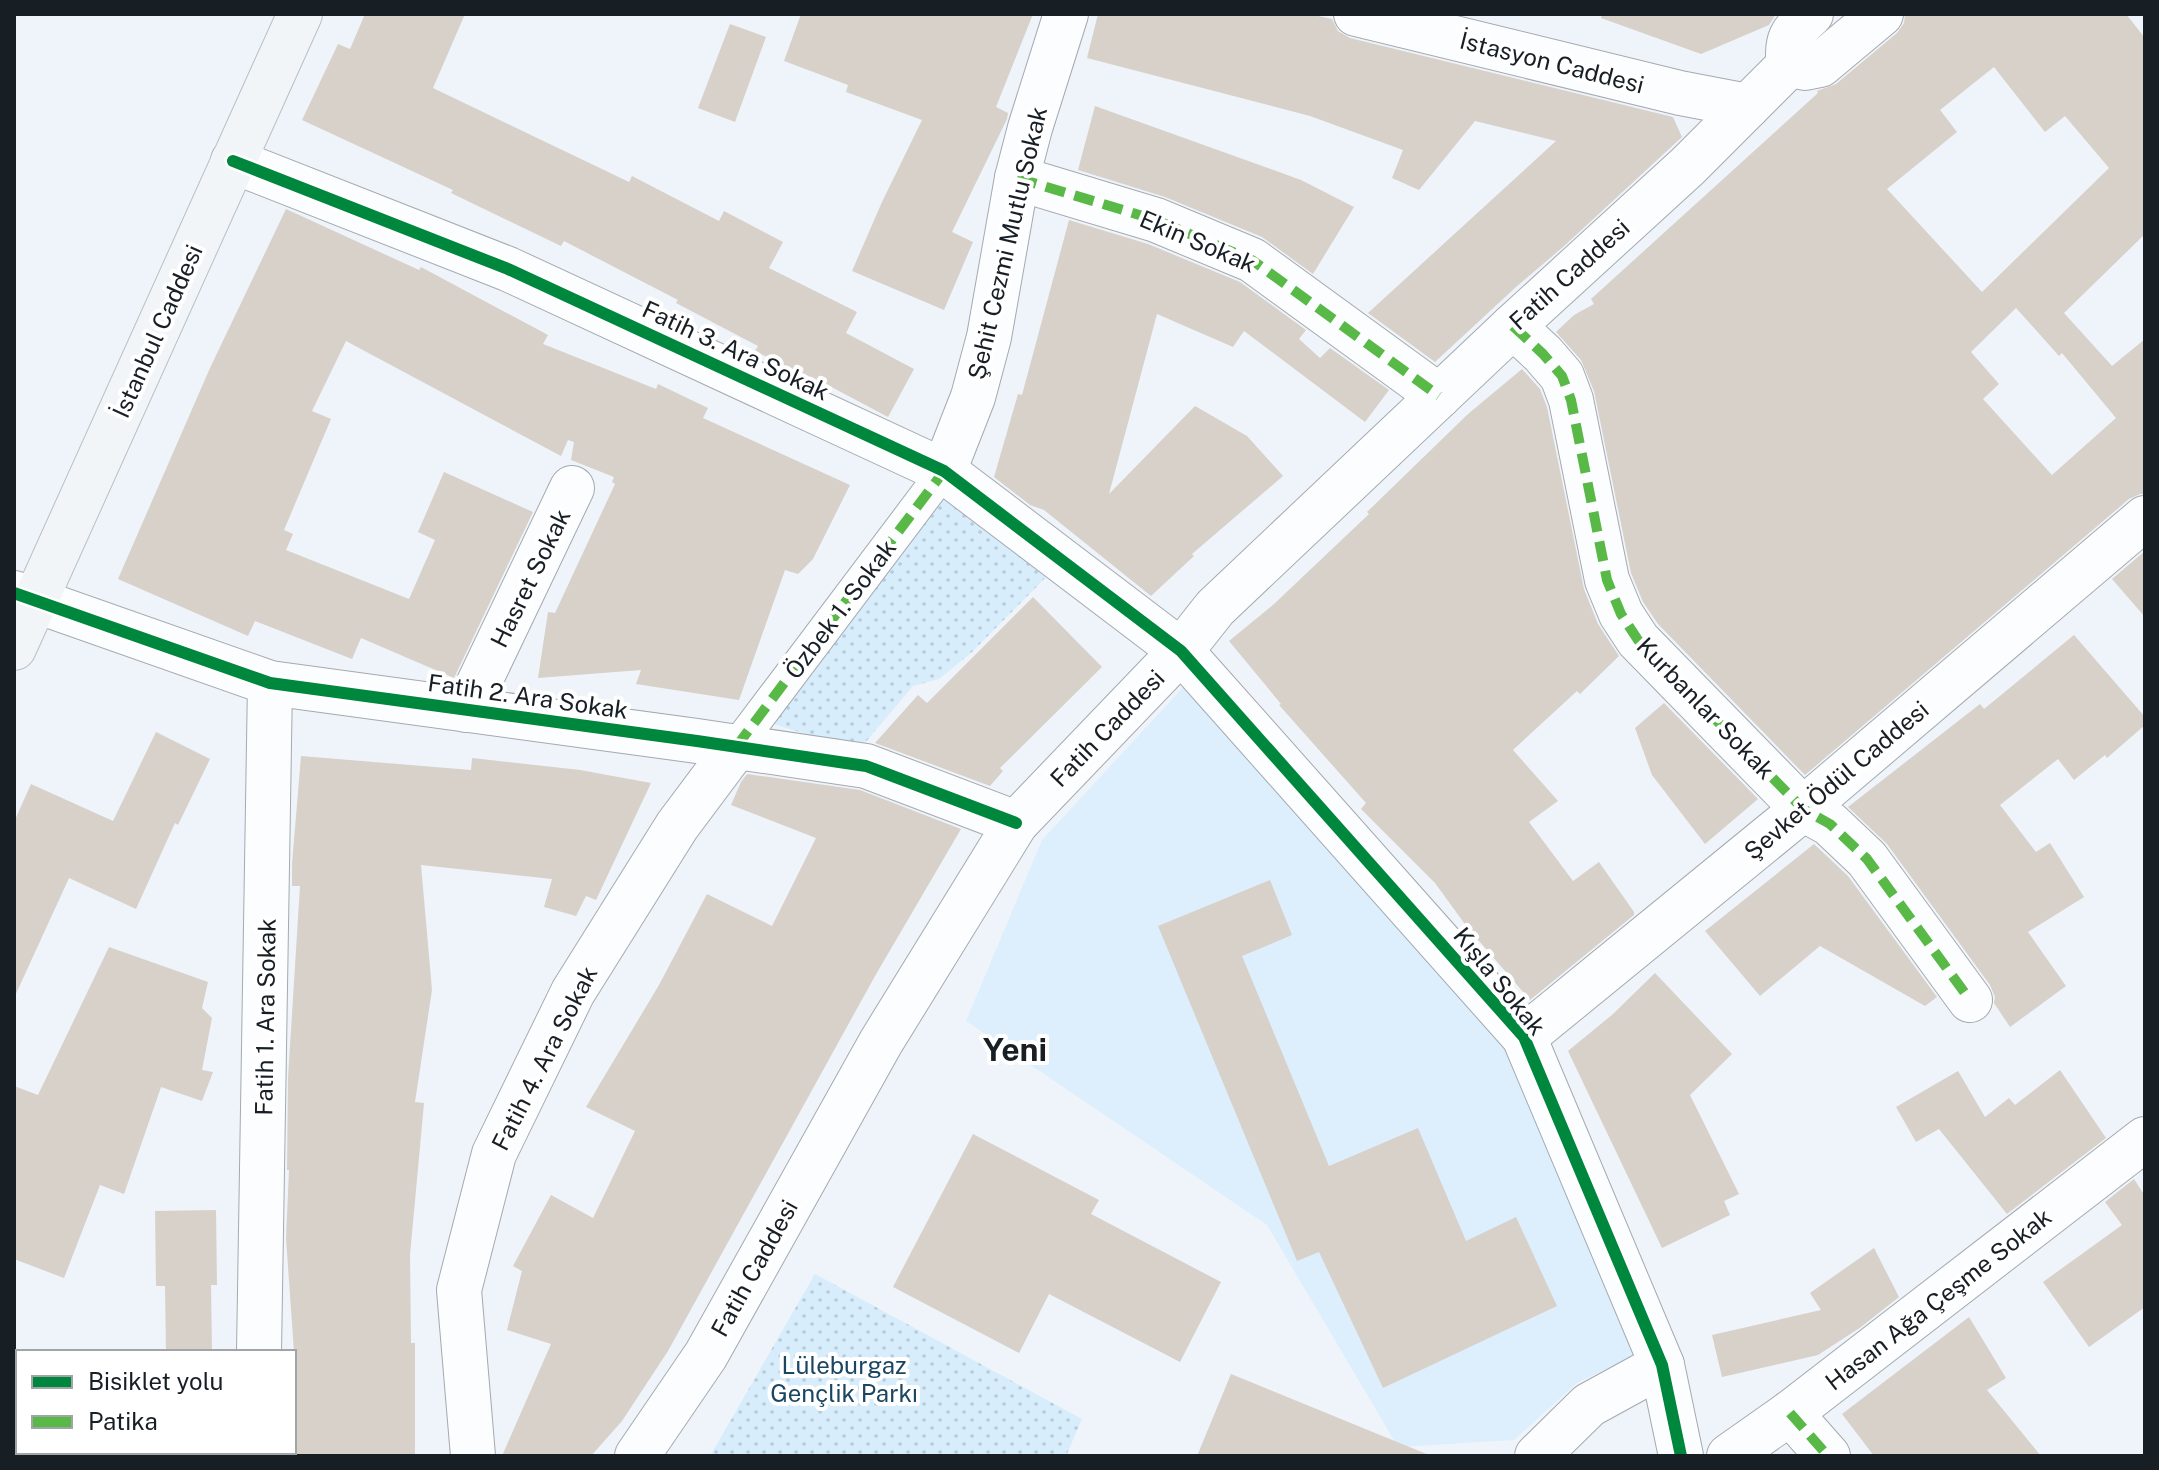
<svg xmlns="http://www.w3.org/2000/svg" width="2159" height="1470" font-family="'Public Sans',sans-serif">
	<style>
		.built { fill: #ddeffc }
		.park { fill: url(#park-dots) }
		.building { fill: #d7d1ca; fill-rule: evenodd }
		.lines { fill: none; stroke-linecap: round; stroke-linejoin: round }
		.pedestrian-casing { stroke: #a4aaaf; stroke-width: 34 }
		.minor-casing { stroke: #a4aaaf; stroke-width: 46 }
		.tertiary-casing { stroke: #a4aaaf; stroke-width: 46 }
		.secondary-casing { stroke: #a4aaaf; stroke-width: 46 }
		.primary-casing { stroke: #b8c0c6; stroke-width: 46 }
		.pedestrian { stroke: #fcfdfe; stroke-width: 32 }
		.minor { stroke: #fcfdfe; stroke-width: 44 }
		.tertiary { stroke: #fcfdfe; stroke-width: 44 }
		.secondary { stroke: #fcfdfe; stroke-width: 44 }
		.primary { stroke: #f1f5f7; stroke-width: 44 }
		.quiet { stroke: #58b947; stroke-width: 10; stroke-dasharray: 20 10; stroke-linecap: butt }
		.cycleway-casing { stroke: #fff; stroke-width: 17 }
		.cycleway { stroke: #00873e; stroke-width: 12 }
		.labels { text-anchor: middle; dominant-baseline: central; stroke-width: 8; stroke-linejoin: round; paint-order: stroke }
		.street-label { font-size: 24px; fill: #171f25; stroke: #fff }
		.park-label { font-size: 24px; fill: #1b4662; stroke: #fff }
		.district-label { font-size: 32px; font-weight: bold; fill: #171f25; stroke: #fff }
	</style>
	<defs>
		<pattern id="park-dots" width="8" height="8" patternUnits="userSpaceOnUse" patternTransform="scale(2)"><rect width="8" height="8" fill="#d8edfc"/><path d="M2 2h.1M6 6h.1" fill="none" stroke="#b9cbd8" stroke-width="1.8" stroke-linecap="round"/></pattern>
	</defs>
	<rect width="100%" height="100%" fill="#eef4f9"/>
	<polygon class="built" points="1188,682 1490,1016 1637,1354 1577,1383 1514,1440 1398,1447 1267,1225 966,1021 1042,840"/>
	<g class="park">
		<polygon points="941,496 1049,574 972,652 939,679 913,686 859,750 773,724"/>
		<polygon points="815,1274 1082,1419 1066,1456 710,1456"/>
	</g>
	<g class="building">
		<polygon points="365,14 465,14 433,88 629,182 632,176 719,221 724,211 783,242 769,268 857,312 846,333 914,369 888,417 822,382 821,384 755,351 758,346 676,303 678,300 564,241 561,246 451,193 453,190 302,120 338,44 350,49"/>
		<polygon points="801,14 1033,14 996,107 1008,113 1007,119 952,232 973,242 944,310 852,271 882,202 922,120 846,92 848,85 784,61"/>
		<polygon points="1098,14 1309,14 1332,19 1338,31 1350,38 1673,117 1682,137 1563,247 1516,287 1435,362 1368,313 1556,141 1475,121 1419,190 1392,178 1403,150 1310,116 1087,58"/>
		<polygon points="1602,14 1776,14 1769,25 1701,54 1601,18"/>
		<path d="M1905,14H2126L2145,38V234L2064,313L2112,366L2145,339V494H2140L2129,499L1805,775L1658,624L1643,602L1631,573L1594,391L1581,360L1556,332L1574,315L1594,304L1591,299L1818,93L1817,91L1836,84L1897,33L1904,23ZM1994,67L2045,132L2065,116L2109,168L1982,292L1887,189L1957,132L1940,110ZM2016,308L2059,356L2062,353L2116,418L2052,475L1983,399L1999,384L1971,352Z"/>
		<polygon points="730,24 766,37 735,122 698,108"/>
		<polygon points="1095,106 1301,180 1354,207 1313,274 1262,237 1165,197 1078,170"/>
		<polygon points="286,209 419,270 421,267 548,335 543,344 656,389 658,384 708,408 703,418 850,485 813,559 798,574 785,570 739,700 636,684 641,670 538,678 548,612 555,613 615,484 612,482 614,477 571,460 574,442 568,440 561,456 346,341 312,411 331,419 284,530 293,534 286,550 409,599 435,540 418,532 444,472 533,512 454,678 361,638 352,659 255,621 248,636 118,579 210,368"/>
		<polygon points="1069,220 1148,244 1240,282 1306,330 1299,339 1320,358 1330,348 1389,390 1365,422 1244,331 1233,347 1157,314 1109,494 1195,406 1247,436 1283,476 1192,554 1194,556 1151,596 1044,510 1030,505 994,477 1018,394 1022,395"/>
		<polygon points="1522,369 1540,389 1547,407 1584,589 1598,624 1619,656 1580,694 1577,691 1513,750 1558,801 1529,822 1573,881 1599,862 1634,912 1634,915 1530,1000 1467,927 1435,883 1361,809 1366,803 1279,705 1281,704 1229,641 1274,604 1369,514 1367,512 1468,414"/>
		<polygon points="2145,551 2145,617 2112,579"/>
		<polygon points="1033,597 1102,667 1000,768 1003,771 990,786 875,743 918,695 927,703"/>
		<polygon points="2074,635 2145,717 2145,725 2107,758 2105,755 2074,780 2058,759 2000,805 2036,852 2050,843 2084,897 2028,932 2066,986 2010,1027 1994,1003 1995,997 1990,985 1887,844 1848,807 1980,704 1984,709"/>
		<polygon points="1664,703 1758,799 1705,844 1652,775 1635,728"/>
		<polygon points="156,732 210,759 178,825 175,823 136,909 69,878 14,998 14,822 31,784 113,821"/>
		<polygon points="301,756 471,770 472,758 580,770 651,783 596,900 586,896 576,916 544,907 552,879 421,865 432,990 415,1102 424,1103 410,1255 411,1343 415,1343 415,1456 294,1456 294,1352 286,1238 289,1170 287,1170 288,1078 300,886 292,886 292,864"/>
		<polygon points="747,774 860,790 961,829 875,976 668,1351 622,1421 591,1456 502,1456 551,1344 507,1330 522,1271 513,1266 551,1195 593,1218 635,1131 586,1107 659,985 707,894 772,926 816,838 731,805 741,782"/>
		<polygon points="1814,844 1848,876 1937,997 1925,1006 1820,946 1760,996 1705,931"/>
		<polygon points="1270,880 1292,935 1242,956 1329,1166 1418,1128 1466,1241 1516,1217 1557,1306 1383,1388 1319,1252 1297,1261 1158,926"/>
		<polygon points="109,947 208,982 202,1008 212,1018 202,1070 213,1072 202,1101 161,1087 124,1194 100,1185 64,1278 14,1259 14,1086 38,1095"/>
		<polygon points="1655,973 1732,1054 1690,1095 1739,1194 1724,1201 1730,1215 1662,1248 1568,1051 1613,1014"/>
		<polygon points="2060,1070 2106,1138 2007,1214 1939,1129 1916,1142 1896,1107 1958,1071 1985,1117 2009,1098 2015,1105"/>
		<polygon points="973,1134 1099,1200 1091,1214 1221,1282 1180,1362 1049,1294 1019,1353 893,1287"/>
		<polygon points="2134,1179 2145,1196 2145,1307 2089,1347 2043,1282 2122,1225 2105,1202"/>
		<polygon points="216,1210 217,1285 211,1285 212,1352 166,1352 165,1286 156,1286 155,1211"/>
		<polygon points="1874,1248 1899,1297 1861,1327 1818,1355 1722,1377 1712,1335 1821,1310 1810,1293"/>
		<polygon points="1969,1317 2006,1378 1987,1390 2041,1456 1874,1456 1842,1414"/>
		<polygon points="1231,1374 1429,1455 1429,1456 1197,1456"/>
	</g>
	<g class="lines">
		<g class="pedestrian-casing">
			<polyline id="pedestrian" points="736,747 944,471"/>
		</g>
		<g class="minor-casing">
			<g id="minor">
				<polyline points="233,161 508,269 944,471 1181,651"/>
				<polyline points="1017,178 1156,220 1252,260 1439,396"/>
				<polyline points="1513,326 1543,354 1562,376 1571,400 1607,580 1621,614 1638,640 1803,809 1830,824 1867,859 1970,1000"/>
				<polyline points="944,471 973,397 989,337 1017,178 1030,128 1066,14"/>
				<polyline points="14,593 270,683 697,741 866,766 1016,823"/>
				<polyline points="466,710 572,488"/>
				<polyline points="259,1352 270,683"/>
				<polyline points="1790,1413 1828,1456"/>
				<polyline points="257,1456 257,1452"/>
				<polyline points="473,1456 459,1290 494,1154 573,992 677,826 736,747"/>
				<polyline points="1537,1456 1589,1405 1662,1365"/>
				<polyline points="1729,1456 1790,1413 2145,1139"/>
			</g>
		</g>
		<g class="tertiary-casing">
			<g id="tertiary">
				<polyline points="1181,651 1524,1037 1662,1365 1681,1456"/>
				<polyline points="1524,1037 1803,809 2145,518"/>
			</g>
		</g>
		<g class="secondary-casing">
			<g id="secondary">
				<polyline points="1356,14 1680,93 1748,106"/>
				<path d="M1789,65C1785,40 1792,31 1811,14"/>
				<polyline points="637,1456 706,1355 881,1042 1016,823 1181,651 1215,608 1513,326 1688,166 1789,65 1805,68 1820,65 1881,14"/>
			</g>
		</g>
		<g class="primary-casing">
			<polyline id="primary" points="14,648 300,14"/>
		</g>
		<use href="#pedestrian" class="pedestrian"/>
		<use href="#minor" class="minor"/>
		<use href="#tertiary" class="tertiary"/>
		<use href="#secondary" class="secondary"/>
		<use href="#primary" class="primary"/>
		<g class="quiet">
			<polyline points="1017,178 1156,220 1252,260 1439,396"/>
			<polyline points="1513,326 1543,354 1562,376 1571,400 1607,580 1621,614 1638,640 1803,809 1830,824 1867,859 1970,1000"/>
			<polyline points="736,747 944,471"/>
			<polyline points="1790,1413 1828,1456"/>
		</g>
		<g class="cycleway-casing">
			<g id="cycleway">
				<polyline points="233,161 508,269 944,471 1181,651 1524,1037 1662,1365 1681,1456"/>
				<polyline points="14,593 270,683 697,741 866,766 1016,823"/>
			</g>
		</g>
		<use href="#cycleway" class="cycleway"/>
	</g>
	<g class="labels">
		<g class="street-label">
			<text transform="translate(1552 62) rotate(14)">İstasyon Caddesi</text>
			<text transform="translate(1198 241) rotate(23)">Ekin Sokak</text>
			<text transform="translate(1007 243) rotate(-77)">Şehit Cezmi Mutlu Sokak</text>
			<text transform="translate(1569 274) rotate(-42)">Fatih Caddesi</text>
			<text transform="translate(157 331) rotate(-66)">İstanbul Caddesi</text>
			<text transform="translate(736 350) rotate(25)">Fatih 3. Ara Sokak</text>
			<text transform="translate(530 578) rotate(-64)">Hasret Sokak</text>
			<text transform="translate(840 609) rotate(-53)">Özbek 1. Sokak</text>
			<text transform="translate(528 696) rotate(8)">Fatih 2. Ara Sokak</text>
			<text transform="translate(1706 708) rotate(46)">Kurbanlar Sokak</text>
			<text transform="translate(1107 728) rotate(-46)">Fatih Caddesi</text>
			<text transform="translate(1836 780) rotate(-40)">Şevket Ödül Caddesi</text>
			<text transform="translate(1500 981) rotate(51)">Kışla Sokak</text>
			<text transform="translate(265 1017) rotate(-89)">Fatih 1. Ara Sokak</text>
			<text transform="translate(544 1058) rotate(-63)">Fatih 4. Ara Sokak</text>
			<text transform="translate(754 1268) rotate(-61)">Fatih Caddesi</text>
			<text transform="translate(1938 1299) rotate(-38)">Hasan Ağa Çeşme Sokak</text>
		</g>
		<g class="park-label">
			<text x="844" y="1365">Lüleburgaz<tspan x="844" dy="28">Gençlik Parkı</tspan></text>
		</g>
		<g class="district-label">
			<text x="1015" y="1049">Yeni</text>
		</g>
	</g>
	<rect width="2159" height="1470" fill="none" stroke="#171f25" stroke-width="32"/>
	<rect x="16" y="1350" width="280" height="104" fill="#ffffff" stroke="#a2a5a8" stroke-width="2"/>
	<rect x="32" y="1376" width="40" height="12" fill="#00873e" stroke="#a2a5a8" stroke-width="2"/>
	<text x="88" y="1390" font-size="24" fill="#171f25">Bisiklet yolu</text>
	<rect x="32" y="1416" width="40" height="12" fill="#58b947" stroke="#a2a5a8" stroke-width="2"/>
	<text x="88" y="1430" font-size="24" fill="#171f25">Patika</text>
</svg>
